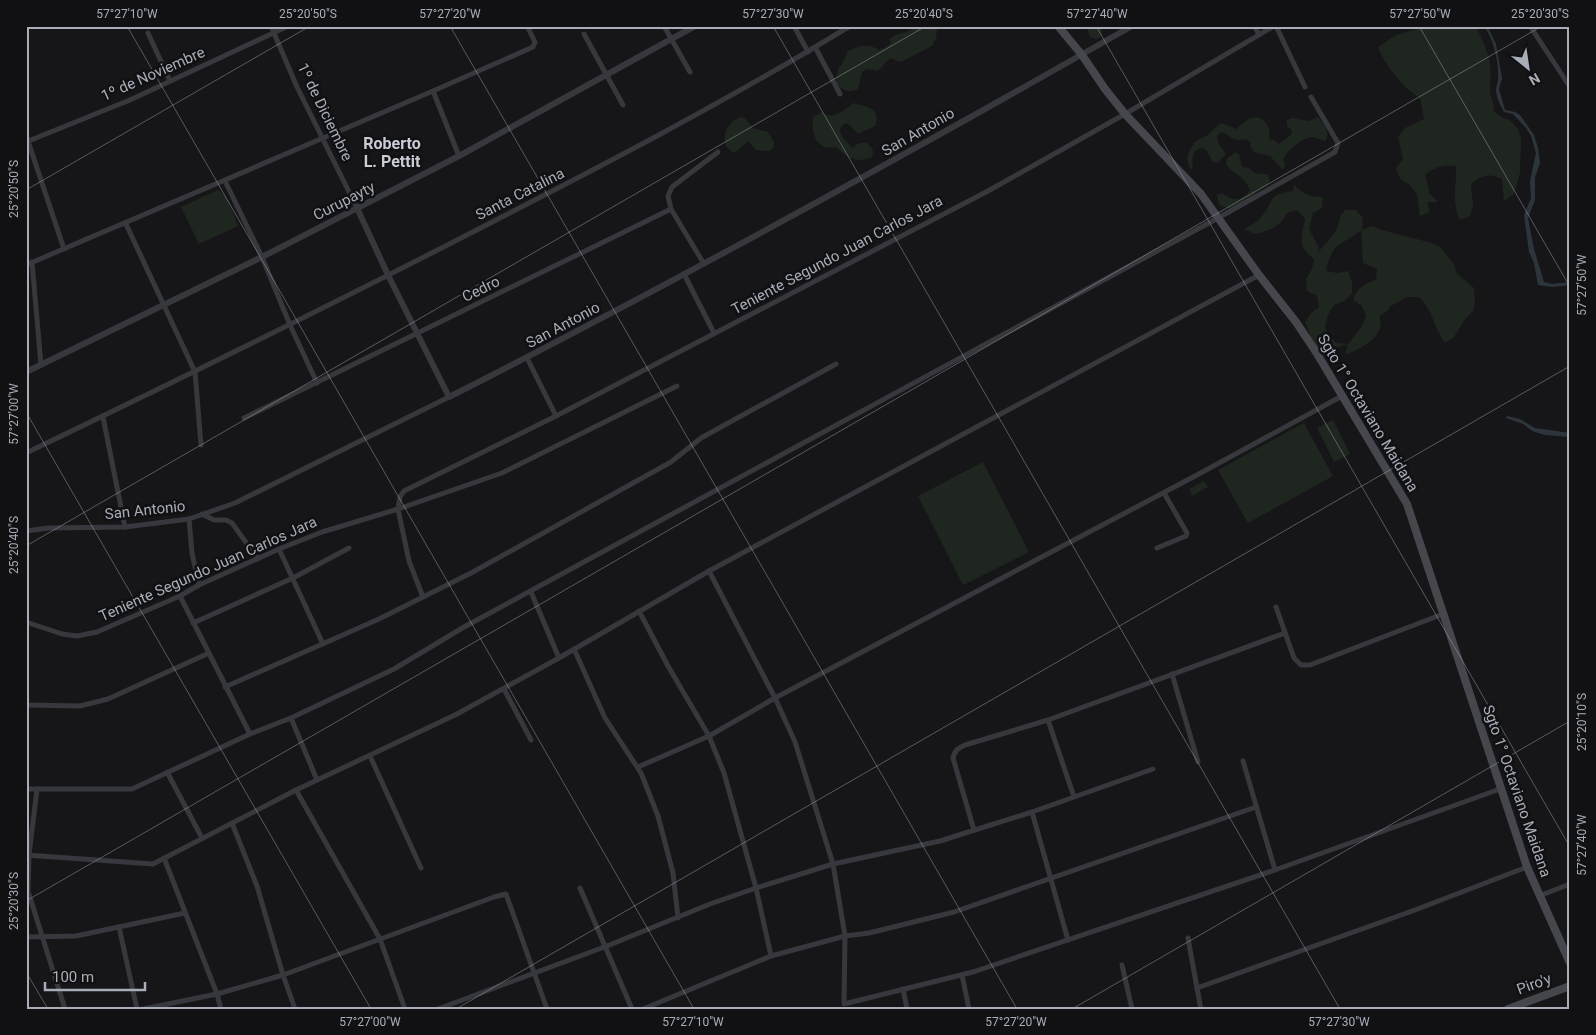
<svg xmlns="http://www.w3.org/2000/svg" width="1596" height="1035" font-family="Roboto,sans-serif">
	<style>
		.green { fill: #1e261f; fill-rule: evenodd }
		.water { fill: #2c353c }
		.lines { fill: none; stroke-linecap: round; stroke-linejoin: round }
		.minor { stroke: #37383d; stroke-width: 5 }
		.tertiary { stroke: #37383d; stroke-width: 6 }
		.secondary { stroke: #45474d; stroke-width: 8 }
		.ticks { fill: none; stroke: #a8adb8; stroke-width: 1; stroke-opacity: 0.45 }
		.labels { text-anchor: middle; dominant-baseline: central; stroke-width: 5; stroke-linejoin: round; paint-order: stroke }
		.street-label { font-size: 15px; fill: #a8adb8; stroke: #111113 }
		.neighbourhood-label { font-size: 16px; font-weight: bold; fill: #c9ccd4; stroke: #111113 }
		.neatline { fill: none; stroke: #a8adb8; stroke-width: 2 }
		.ticks-label { font-size: 12px; text-anchor: middle; fill: #a8adb8 }
	</style>
	<rect width="100%" height="100%" fill="#161618"/>
	<g class="green">
		<path d="M915,26H936L937,31L936,36H937L932,46L901,62L890,58L878,71L867,69L862,72L858,89C849,93 843,91 837,84L836,78L839,67L841,66L848,51L860,46H871L879,50L886,47L890,44V39C898,31 907,35 915,26Z"/>
		<polygon points="1086,26 1101,26 1102,33 1100,38 1096,39 1090,37"/>
		<path d="M1420,26H1476C1481,38 1489,52 1490,65C1492,79 1487,91 1494,105L1493,110L1501,117L1511,121L1518,129L1521,139L1520,173L1514,194L1504,201L1502,179C1489,173 1482,175 1471,184L1473,206L1470,216L1460,220C1451,201 1457,186 1456,166C1444,164 1436,167 1425,174L1430,194L1438,202H1427L1430,212L1420,216L1417,194L1410,185L1400,179L1396,168L1403,159L1398,137L1405,128L1424,119L1420,98C1404,89 1384,64 1378,47L1396,35L1417,29Z"/>
		<path d="M854,103C867,107 882,108 875,126L858,134L850,125L845,123C833,132 846,140 853,148L857,144L866,142C871,148 875,149 872,157C856,164 848,158 836,147C816,152 811,132 813,117L822,112C833,122 844,109 854,103Z"/>
		<path d="M741,117L746,119L753,128L768,132C772,141 779,142 770,151L756,150L748,141L735,153C715,146 727,120 741,117Z"/>
		<path d="M1318,117C1324,124 1331,132 1325,141C1321,140 1316,137 1313,137C1302,137 1287,151 1283,160L1285,165L1283,170C1279,164 1275,162 1270,156L1254,152L1251,148L1250,142L1246,139C1235,143 1231,136 1221,132L1217,136L1218,143L1226,154L1218,163L1212,161L1207,151L1202,148C1189,151 1194,161 1192,170C1183,161 1189,150 1195,142C1199,138 1206,137 1209,134C1214,130 1216,125 1222,123L1236,129C1241,126 1244,121 1249,119C1263,113 1272,127 1269,139L1274,140L1279,144L1292,134L1291,129L1287,126V120L1292,118L1308,121Z"/>
		<path d="M1236,152L1240,156L1242,167L1249,168C1255,176 1260,172 1268,175L1270,180L1268,185L1258,191L1250,199L1230,209L1219,205L1217,195L1222,193C1234,201 1239,202 1250,191C1245,174 1232,176 1226,163L1227,158Z"/>
		<path d="M1294,185C1303,194 1310,197 1323,197L1322,208L1313,213L1309,229L1319,248L1317,253C1320,250 1336,232 1337,228C1340,219 1338,219 1345,210H1356L1363,218L1362,230L1372,226L1382,230L1428,242L1439,246L1454,264L1457,274L1474,288L1475,300L1473,311L1466,318L1454,337L1445,343C1433,327 1435,314 1419,297H1407L1389,307V310L1379,316C1388,336 1359,350 1345,355L1348,344L1327,351L1316,352L1305,322L1311,313L1319,307L1317,296L1307,291L1306,279L1312,269L1314,259C1296,245 1302,238 1305,218L1297,210L1287,213C1280,227 1269,231 1255,234L1244,229C1250,226 1257,222 1261,217C1276,201 1265,195 1293,191ZM1361,230L1363,263L1377,269L1376,280C1363,284 1357,288 1353,300L1362,306L1366,316L1362,326L1348,344L1337,343L1328,336L1325,326L1328,315L1334,305L1344,301L1352,293V282L1348,271L1337,273L1326,271C1332,242 1341,246 1361,230Z"/>
		<polygon points="218,190 226,196 238,226 199,244 181,207"/>
		<polygon points="1333,420 1350,454 1334,462 1317,428"/>
		<polygon points="1304,423 1333,476 1248,523 1218,470"/>
		<polygon points="983,462 1029,552 963,585 918,496"/>
		<polygon points="1204,481 1208,487 1192,496 1189,489"/>
	</g>
	<g class="water">
		<path d="M1484,26H1487L1496,44L1502,78L1499,89L1505,110L1515,112L1520,115L1534,135L1538,148L1540,163L1535,177V200L1528,218L1534,249L1544,282L1552,284L1570,282V285L1552,287L1538,285L1534,263L1529,252L1524,215L1531,198L1530,181L1536,153L1531,136L1526,128L1513,114L1504,112C1501,106 1496,97 1496,90C1496,87 1498,82 1498,79C1499,62 1494,40 1484,26Z"/>
		<polygon points="1507,416 1520,419 1535,428 1570,433 1570,437 1545,435 1532,431 1523,424 1506,418"/>
	</g>
	<g class="lines">
		<g class="minor">
			<polyline points="271,26 297,87 357,208"/>
			<polyline points="664,26 690,72"/>
			<polyline points="794,26 808,52"/>
			<polyline points="1254,26 1259,34"/>
			<polyline points="1276,26 1305,87"/>
			<polyline points="1530,26 1570,87"/>
			<polyline points="148,33 170,81"/>
			<polyline points="584,34 623,105"/>
			<polyline points="815,47 840,94"/>
			<polyline points="433,91 459,156"/>
			<polyline points="26,135 64,249"/>
			<polyline points="26,142 130,100 288,26"/>
			<polyline points="225,181 262,257 290,325 317,383"/>
			<polyline points="671,209 668,196 672,187 718,152"/>
			<polyline points="126,224 195,372 201,445"/>
			<polyline points="32,262 41,365"/>
			<polyline points="26,265 433,91 533,47 535,42 527,26"/>
			<polyline points="684,274 714,333"/>
			<polyline points="527,358 556,416"/>
			<polyline points="103,417 125,527"/>
			<polyline points="244,418 671,209 704,264"/>
			<path d="M26,453C172,383 317,312 461,238C592,171 724,103 850,26"/>
			<polyline points="202,514 214,520 226,520 232,523 258,559"/>
			<polyline points="189,519 192,553 199,585"/>
			<polyline points="26,531 49,528 125,527 189,519 235,503 449,397"/>
			<polyline points="1157,548 1186,536 1187,533 1164,493"/>
			<polyline points="279,549 323,644"/>
			<polyline points="709,571 775,698 795,742 833,864 845,936 844,1004 973,972 1275,870 1500,789"/>
			<polyline points="531,592 559,658"/>
			<polyline points="180,596 250,734"/>
			<polyline points="423,597 409,561 398,509 400,497 404,491 556,416 988,191 1125,114 1274,26"/>
			<polyline points="1276,607 1294,658 1301,665 1310,665 1443,614"/>
			<polyline points="639,611 668,666 709,736 724,773 756,888 771,956"/>
			<polyline points="26,622 62,634 77,636 97,632 180,596 199,585 279,549 322,532 398,509 502,473 677,386"/>
			<polyline points="193,623 293,578 349,548"/>
			<polyline points="574,649 605,718 641,773 658,816 673,873 678,918"/>
			<polyline points="1172,674 1198,762"/>
			<polyline points="225,687 379,619 473,572 671,462 701,438 836,364"/>
			<polyline points="504,689 531,740"/>
			<polyline points="26,705 80,706 108,699 209,653"/>
			<polyline points="291,718 317,780"/>
			<polyline points="1048,720 1074,797"/>
			<polyline points="370,756 421,868"/>
			<polyline points="1243,761 1275,870"/>
			<polyline points="638,767 709,736 775,698 1197,475 1342,396"/>
			<polyline points="167,772 202,838"/>
			<polyline points="26,789 132,789 250,734 291,718 394,669 464,627 1218,218 1335,152 1338,143 1311,97"/>
			<polyline points="37,789 29,855 28,891 65,1009"/>
			<polyline points="296,790 380,939 405,1009"/>
			<polyline points="1032,812 1068,940"/>
			<polyline points="232,823 257,886 283,975 295,1009"/>
			<path d="M974,830L953,758C955,750 958,748 965,745L1048,720L1285,633"/>
			<polyline points="26,855 153,864 296,790 455,715 559,658 709,571 1259,275"/>
			<polyline points="164,858 217,994 221,1009"/>
			<polyline points="580,888 632,1009"/>
			<polyline points="1539,896 1570,884"/>
			<polyline points="119,927 137,1009"/>
			<polyline points="26,937 76,936 185,913"/>
			<polyline points="1188,938 1197,988"/>
			<polyline points="1122,965 1132,1009"/>
			<polyline points="962,975 969,1009"/>
			<polyline points="903,989 907,1009"/>
			<polyline points="143,1009 217,994 283,975 494,897 506,894 547,1009"/>
			<polyline points="438,1009 607,946 710,904 756,888 833,864 940,841 1032,812 1153,769"/>
			<polyline points="643,1009 771,956 845,936 869,933 954,912 1256,807"/>
			<polyline points="1201,1009 1197,988 1415,910 1527,867"/>
		</g>
		<g class="tertiary">
			<path d="M357,208L388,275L449,397C680,280 907,154 1132,26"/>
			<polyline points="26,372 262,257 459,156 695,26"/>
		</g>
		<g class="secondary">
			<polyline points="1058,26 1082,55 1105,89 1125,114 1201,194 1259,275 1296,322 1316,352 1407,504 1527,867 1570,963"/>
			<polyline points="1508,1009 1570,986"/>
		</g>
	</g>
	<path class="ticks" d="M127,26L694,1009M450,26L1017,1009M773,26L1340,1009M1096,26L1570,847M1419,26L1570,287M26,190L310,26M26,412L371,1009M26,546L926,26M26,901L1542,26M26,972L48,1009M456,1009L1570,366M1072,1009L1570,721"/>
	<g class="labels">
		<g class="street-label">
			<text transform="translate(153 74) rotate(-24)">1º de Noviembre</text>
			<text transform="translate(325 112) rotate(64)">1º de Diciembre</text>
			<text transform="translate(918 132) rotate(-30)">San Antonio</text>
			<text transform="translate(520 194) rotate(-27)">Santa Catalina</text>
			<text transform="translate(344 201) rotate(-27)">Curupayty</text>
			<text transform="translate(837 255) rotate(-28)">Teniente Segundo Juan Carlos Jara</text>
			<text transform="translate(481 289) rotate(-26)">Cedro</text>
			<text transform="translate(563 325) rotate(-28)">San Antonio</text>
			<text transform="translate(1368 413) rotate(59)">Sgto 1° Octaviano Maidana</text>
			<text transform="translate(145 510) rotate(-6)">San Antonio</text>
			<text transform="translate(208 569) rotate(-24)">Teniente Segundo Juan Carlos Jara</text>
			<text transform="translate(1517 791) rotate(71)">Sgto 1° Octaviano Maidana</text>
			<text transform="translate(1534 984) rotate(-20)">Piro'y</text>
		</g>
		<g class="neighbourhood-label">
			<text x="392" y="143">Roberto<tspan x="392" dy="18">L. Pettit</tspan></text>
		</g>
	</g>
	<rect width="1596" height="1035" fill="none" stroke="#111113" stroke-width="55"/>
	<g transform="translate(1528 68) rotate(150)" stroke="#111113" stroke-width="4" paint-order="stroke">
	<path d="M0-4L9 19L0 12L-9 19Z" fill="#a8adb8"/>
	<text y="-8" font-size="14" font-weight="bold" text-anchor="middle" fill="#a8adb8">N</text>
	</g>
	<path d="M45 982v8h100v-8" fill="none" stroke="#a8adb8" stroke-width="2.5"/>
	<text x="52" y="982" font-size="15" fill="#a8adb8" stroke="#111113" stroke-width="4" paint-order="stroke">100 m</text>
	<rect x="28" y="28" width="1540" height="980" class="neatline"/>
	<g class="ticks-label">
		<text x="127" y="18">57°27'10"W</text>
		<text x="308" y="18">25°20'50"S</text>
		<text x="450" y="18">57°27'20"W</text>
		<text x="773" y="18">57°27'30"W</text>
		<text x="924" y="18">25°20'40"S</text>
		<text x="1097" y="18">57°27'40"W</text>
		<text x="1420" y="18">57°27'50"W</text>
		<text x="1540" y="18">25°20'30"S</text>
		<text transform="translate(14 189) rotate(-90)" y="4">25°20'50"S</text>
		<text transform="translate(1582 285) rotate(-90)" y="4">57°27'50"W</text>
		<text transform="translate(14 414) rotate(-90)" y="4">57°27'00"W</text>
		<text transform="translate(14 545) rotate(-90)" y="4">25°20'40"S</text>
		<text transform="translate(1582 722) rotate(-90)" y="4">25°20'10"S</text>
		<text transform="translate(1582 845) rotate(-90)" y="4">57°27'40"W</text>
		<text transform="translate(14 901) rotate(-90)" y="4">25°20'30"S</text>
		<text x="370" y="1026">57°27'00"W</text>
		<text x="693" y="1026">57°27'10"W</text>
		<text x="1016" y="1026">57°27'20"W</text>
		<text x="1339" y="1026">57°27'30"W</text>
	</g>
</svg>
